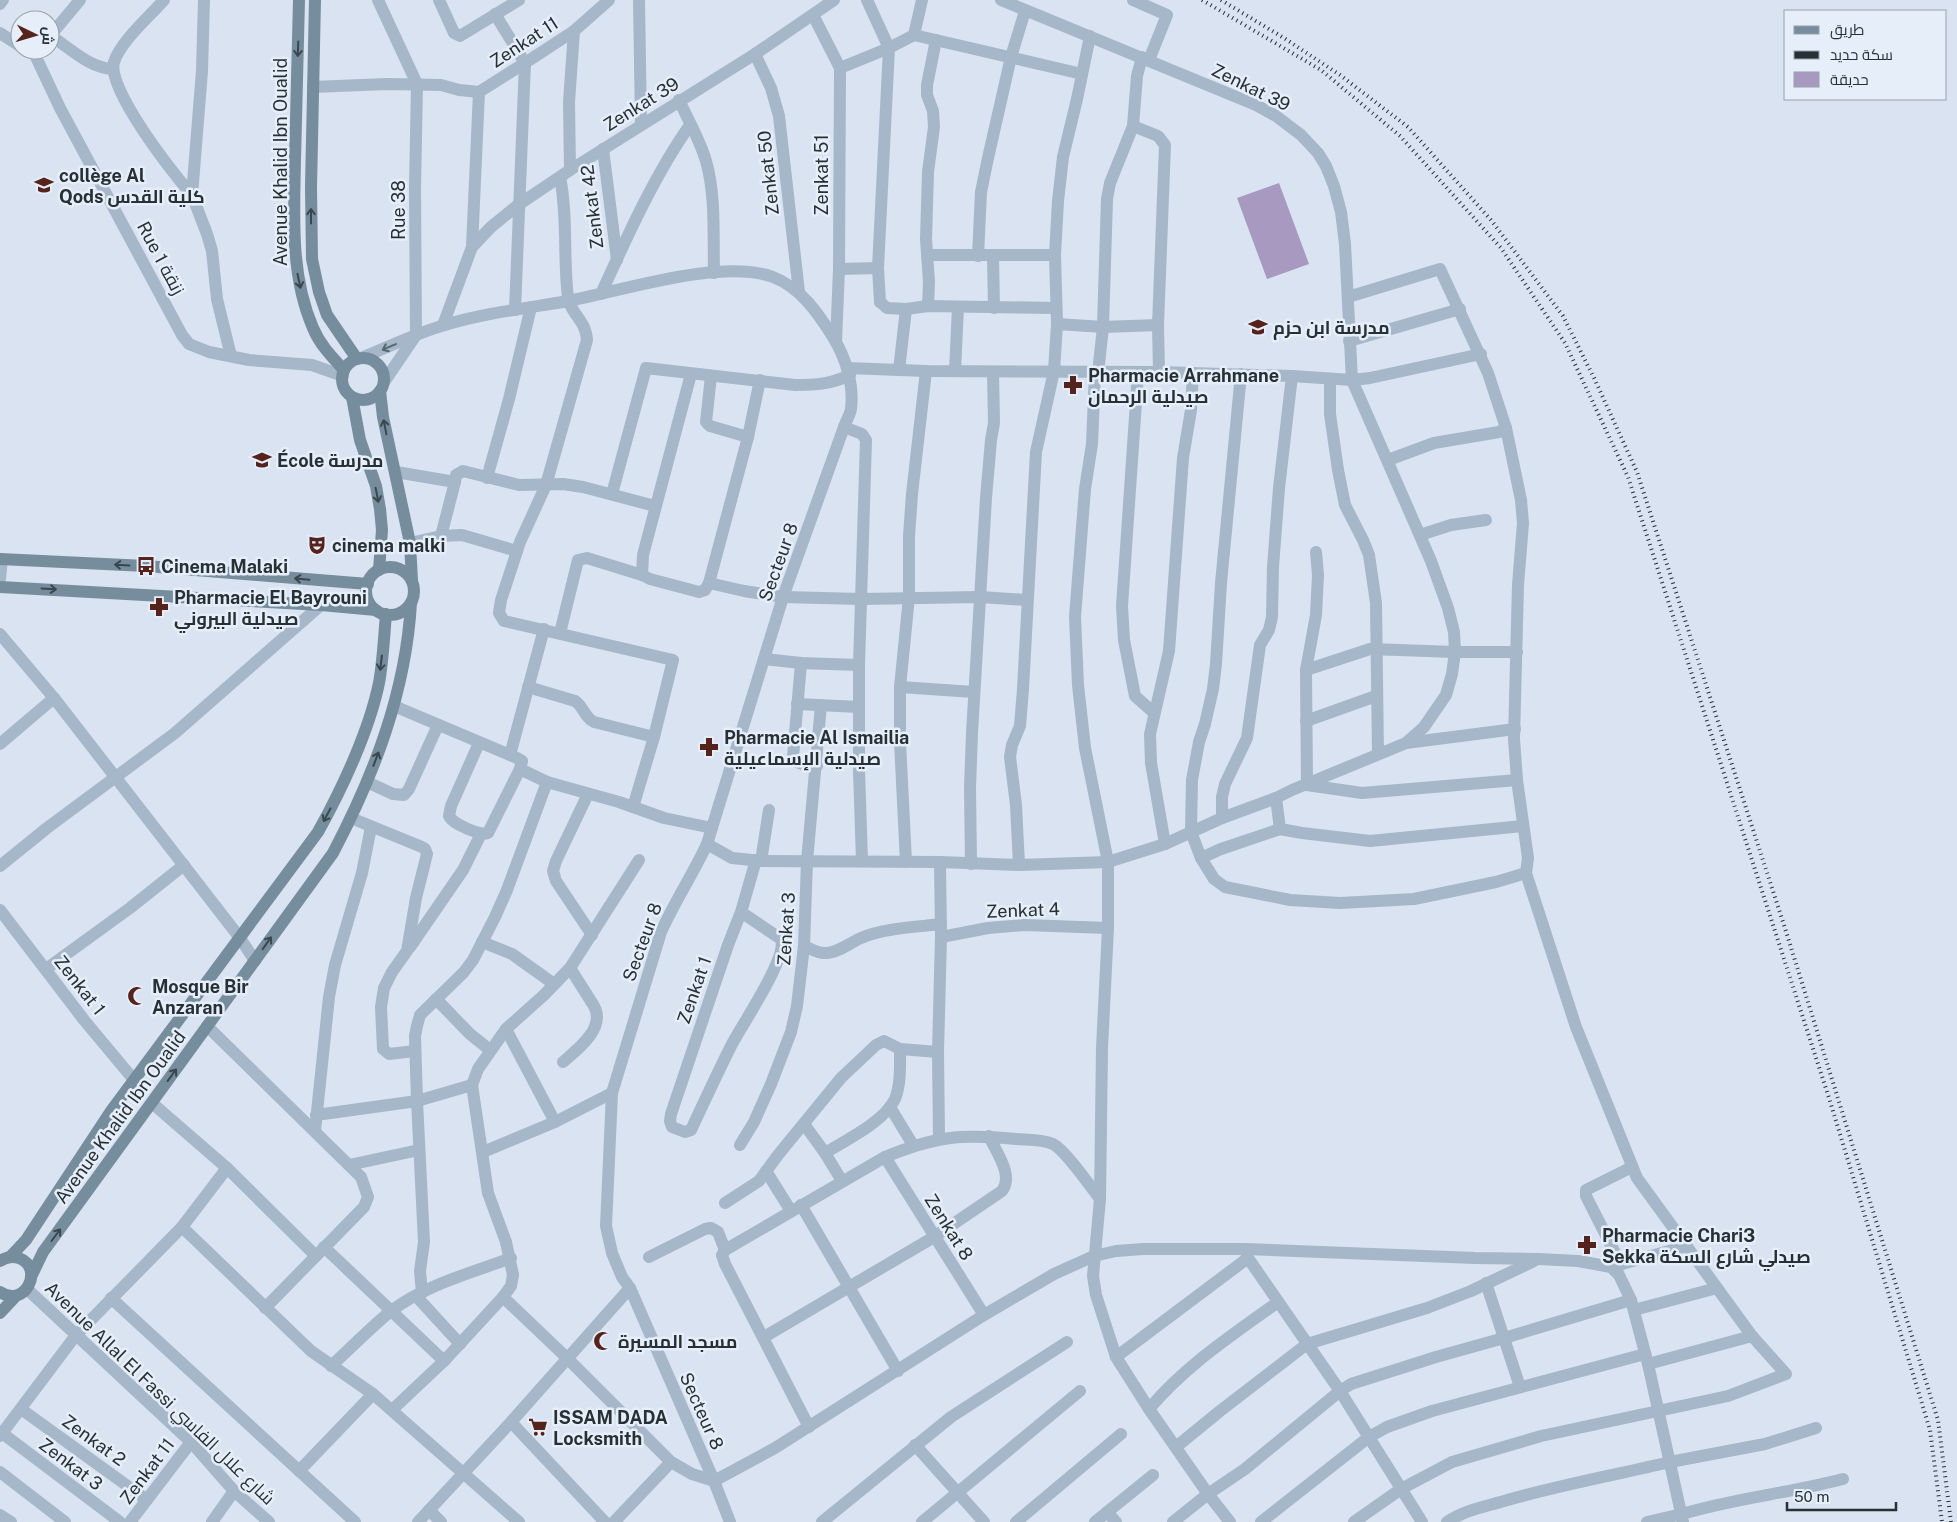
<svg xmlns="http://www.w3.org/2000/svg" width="1957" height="1522" font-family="'Public Sans',Cairo,sans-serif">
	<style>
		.green { fill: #a899c0 }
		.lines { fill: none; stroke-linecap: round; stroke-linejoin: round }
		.pedestrian { stroke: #a5b7c9; stroke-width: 12 }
		.minor { stroke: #a5b7c9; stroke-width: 12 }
		.tertiary { stroke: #a5b7c9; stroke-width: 12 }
		.secondary { stroke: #768d9d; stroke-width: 12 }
		.rail { stroke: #263035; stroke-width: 4; stroke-dasharray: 1 4; stroke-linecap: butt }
		.oneway { stroke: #3a474f }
		.oneway2 { stroke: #596670 }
		.labels { text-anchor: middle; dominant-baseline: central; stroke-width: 5; stroke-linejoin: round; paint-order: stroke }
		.street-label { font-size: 18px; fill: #263035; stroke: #e5eef9 }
		.poi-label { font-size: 18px; font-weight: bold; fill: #263035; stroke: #e5eef9; text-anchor: start }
	</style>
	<rect width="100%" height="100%" fill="#d9e3f1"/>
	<polygon class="green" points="1279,183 1309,264 1267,279 1237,198"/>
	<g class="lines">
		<g class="pedestrian">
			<polyline points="867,0 889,48 878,268 880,302"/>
			<polyline points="495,14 525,63 574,31"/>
			<path d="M679,100C688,120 700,140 706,161C716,196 713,236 714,273"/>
			<path d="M601,294C626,239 655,174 690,125"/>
			<polyline points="1095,373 1092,444 1085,489 1075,617 1078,685 1085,748 1108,862"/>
			<polyline points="885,1157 984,1315"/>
			<polyline points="801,1205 898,1371"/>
			<polyline points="506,1242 513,1275"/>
			<polyline points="725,1250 722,1255 725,1264 809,1427"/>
			<polyline points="1670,1462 1765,1444 1816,1428"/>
			<path d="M1682,1514C1735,1498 1790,1493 1843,1479"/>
			<polyline points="822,1522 951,1417 1067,1342"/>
		</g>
		<g class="minor">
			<path d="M164,0C149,17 121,41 114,62C106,88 174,175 192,195"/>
			<polyline points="204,0 202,71 192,195 207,234 212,251 217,299 231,356"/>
			<polyline points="378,0 417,84 415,188 416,335"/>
			<polyline points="439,0 454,33 460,36 519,0"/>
			<polyline points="639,0 641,125"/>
			<polyline points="1133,0 1167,15 1149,60"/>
			<polyline points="0,4 3,0"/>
			<polyline points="813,15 840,68 839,269 836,342"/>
			<polyline points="0,33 20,46"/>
			<polyline points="914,35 922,0"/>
			<polyline points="50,36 80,0"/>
			<path d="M51,36C70,48 89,68 113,69"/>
			<polyline points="27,50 35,55 60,108 182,335 189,344 209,352 249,360 312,365 343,376"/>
			<polyline points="755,54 771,88 779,116 799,292"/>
			<polyline points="840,68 889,48 914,35 1082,74"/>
			<polyline points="313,87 387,84 441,85 459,90 479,92"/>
			<polyline points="479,92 525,63"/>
			<polyline points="1133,126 1158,136 1165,145 1158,325 1159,372"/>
			<polyline points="603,149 617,260"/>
			<polyline points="570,170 569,102 574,31 609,0"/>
			<path d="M560,177C568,217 563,258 568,298C570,313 586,320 587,340L546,485L520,542L501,600L499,613L504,621L673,660L654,737L633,807"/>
			<polyline points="472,247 479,92"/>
			<polyline points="927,255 1055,255"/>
			<polyline points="993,255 994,308"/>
			<polyline points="978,256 981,192 988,158 1011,57 1025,11"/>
			<polyline points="839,269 878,268"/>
			<polyline points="1348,297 1440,269 1488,373 1506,428 1521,500 1523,523 1518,585 1514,739 1517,780 1528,858 1526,873 1576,1027 1637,1178 1752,1336 1786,1374 1728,1396 1541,1436 1452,1462 1401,1489 1354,1522"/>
			<polyline points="880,302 887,308 906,309 928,306 1056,308"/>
			<polyline points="928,306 929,282 926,239 928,172 934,127 933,111 927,95 927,85 936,40"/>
			<polyline points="515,310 525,63"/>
			<polyline points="1057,324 1103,327 1158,325"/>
			<polyline points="443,325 472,247 491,227 518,205 570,170 755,54 834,0"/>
			<polyline points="1349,341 1460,309"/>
			<polyline points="847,368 926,371 1159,372 1292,376 1352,380 1370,378 1481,354"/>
			<polyline points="899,370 906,309"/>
			<polyline points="955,371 958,307"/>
			<polyline points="1098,373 1103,327 1107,199 1110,183 1133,126 1137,76 1142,57"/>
			<polyline points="1138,373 1122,606 1124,640 1135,696 1153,712"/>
			<polyline points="691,374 643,555 642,575 650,579 699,592 705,590 709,583 748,437 760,380"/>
			<polyline points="1241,374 1221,583 1216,664 1213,689 1205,724 1199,742 1192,780 1191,832 1201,858 1214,879 1225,887 1290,900 1340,903 1414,899 1496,882 1526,873"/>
			<polyline points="711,376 706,422 710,426 748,437"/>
			<polyline points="1330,379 1330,414 1338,470 1345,505 1363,540 1369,555 1376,603 1378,754"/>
			<polyline points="844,427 862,434 866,440 859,665 859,770 862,861"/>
			<polyline points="1388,460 1434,443 1499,432 1506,428"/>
			<polyline points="396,472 455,482 456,475 463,471 519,485 563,484 583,487 655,506"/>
			<polyline points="487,478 509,399 531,307"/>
			<path d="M612,494L646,368L795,385C816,385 831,384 850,375"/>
			<polyline points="1420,535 1451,525 1486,520"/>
			<polyline points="441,536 455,482"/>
			<polyline points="410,543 441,536 462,535 517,551"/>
			<polyline points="1316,552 1318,575 1316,615 1306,670 1307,785 1362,793 1517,780"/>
			<polyline points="0,579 2,559"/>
			<polyline points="709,583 744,591 783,597 861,599 980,597 1027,600"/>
			<polyline points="560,633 578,560 587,558 642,575"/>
			<polyline points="0,634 54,698 168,845 240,938 255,961"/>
			<polyline points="764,659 801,663 859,665"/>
			<path d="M801,663L793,757C798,766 808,765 817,766"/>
			<polyline points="1306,670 1370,649 1455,652 1517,652"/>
			<path d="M528,687L575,701C584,707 584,717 594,722L654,737"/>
			<polyline points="900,687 974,692"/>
			<polyline points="797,704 859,707"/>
			<polyline points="394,706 517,758 522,761 520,769 547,782 619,802 664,818 712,828"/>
			<polyline points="1306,721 1376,696"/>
			<path d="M479,743L451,806L449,816C453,824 480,836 488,833L520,769"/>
			<polyline points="1406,743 1515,729"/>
			<polyline points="0,744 54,698"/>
			<polyline points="510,755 544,629"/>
			<polyline points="367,782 393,794 404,795 409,789 438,725"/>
			<polyline points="588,794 556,861 553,871 556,881 592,935"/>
			<polyline points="1276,798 1280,829 1302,833 1370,841 1523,826"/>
			<polyline points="351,818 422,847 425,849 427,854 416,898 407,951 392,972 384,988 381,1007 383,1049 389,1054 415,1051"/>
			<polyline points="1222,818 1222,797 1225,784 1247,738 1260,645 1269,630 1272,617 1273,567 1279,488 1292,376"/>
			<polyline points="707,844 732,858 761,861 940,862 1019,865 1108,862 1165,844 1222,818 1276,798 1292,790 1406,743 1424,727 1446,695 1452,674 1455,652 1454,632 1448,608 1431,561 1352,380 1345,244 1341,212 1334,186 1326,166 1318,153 1301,135 1276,116 1256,105 1001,0"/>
			<polyline points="1165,844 1151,763 1150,734 1169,651 1183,458 1191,410 1193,373"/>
			<polyline points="1201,858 1221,849 1280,829"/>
			<polyline points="761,861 769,810"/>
			<polyline points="906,862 900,742 900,687 909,597 909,536 912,494 926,371"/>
			<polyline points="1108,862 1108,928 1102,1048 1100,1199 1093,1276 1096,1295 1116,1357 1149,1409 1208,1494 1230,1522"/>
			<polyline points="971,864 970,788 972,733 986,498 991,440 994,423 993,372"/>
			<polyline points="1019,865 1016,805 1010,757 1012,745 1020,726 1023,689 1036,452 1054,371 1057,324 1055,255 1058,201 1063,157 1077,99 1090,36"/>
			<polyline points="0,866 47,828 175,733 321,605"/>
			<polyline points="0,910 84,1020 134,1080"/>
			<path d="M741,912L781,939C788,958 741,1026 731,1046C717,1074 704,1102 691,1130L685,1132L672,1127L670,1121L671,1114L728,945L741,912L756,860"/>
			<polyline points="941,937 988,928 1024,925 1108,928"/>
			<polyline points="482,942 512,954 554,984"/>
			<path d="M804,946C811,949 819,954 826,953C838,953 851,942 861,938C883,928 917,927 941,924"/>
			<polyline points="410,947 463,870 481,834"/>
			<polyline points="46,969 130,908 184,865"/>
			<polyline points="436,999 470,1034 490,1050"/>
			<polyline points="207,1026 361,1177 368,1197 364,1207 265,1308"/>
			<polyline points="506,1029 555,1122"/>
			<path d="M563,1062C578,1049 606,1028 594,1006L570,968"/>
			<polyline points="152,1103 227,1168 316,1256"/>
			<polyline points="890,1107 913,1145"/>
			<polyline points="316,1115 417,1101 472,1085"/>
			<polyline points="804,1124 825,1153 842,1181"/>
			<polyline points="315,1131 329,997 335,965 362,873 371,827"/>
			<polyline points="939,1139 938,1052 941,937 940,862"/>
			<polyline points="740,1145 754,1122 771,1084 791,1032 797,1006 804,946 807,861 821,705"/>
			<polyline points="483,1152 555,1122 612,1093"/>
			<path d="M825,1153C846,1140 884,1122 895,1099C901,1084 900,1065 900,1049"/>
			<polyline points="349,1165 419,1150"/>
			<polyline points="766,1171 791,1211"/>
			<polyline points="725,1203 759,1181 778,1155 841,1078 876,1045 884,1041 900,1049 938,1052"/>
			<polyline points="182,1227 311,1351 373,1394 519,1522"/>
			<polyline points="506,1242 488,1193 472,1085 478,1069 506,1029 544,995 570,968 639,860"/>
			<polyline points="324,1247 444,1361"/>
			<polyline points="1245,1249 1248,1258 1340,1391 1422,1522"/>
			<path d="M649,1257L705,1229L711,1228L718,1232L725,1250L885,1157C936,1136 961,1134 1016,1139C1027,1140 1042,1139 1053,1144C1066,1151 1090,1186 1100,1199"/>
			<polyline points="1621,1265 1586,1196 1586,1190 1632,1167"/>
			<polyline points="1611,1267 1619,1275 1631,1300 1648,1364 1683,1522"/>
			<polyline points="1486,1283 1520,1387"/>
			<polyline points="422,1293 420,1271 424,1242 417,1101 415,1036 417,1026 420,1015 464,972 473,960 495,917 507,890 547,782"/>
			<polyline points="416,1296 460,1344"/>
			<polyline points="503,1297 567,1358 671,1462 692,1474 714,1481 775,1448 984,1315 1054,1274 1094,1256 1116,1251 1143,1249 1245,1249 1475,1258 1538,1259 1578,1261 1611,1267 1687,1246"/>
			<polyline points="111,1298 355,1522"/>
			<polyline points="1634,1310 1717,1288"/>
			<path d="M764,1337L934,1237L1002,1191C1014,1175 996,1152 989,1136"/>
			<polyline points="1116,1357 1248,1258"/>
			<polyline points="1648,1364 1752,1336"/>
			<path d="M331,1366C351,1348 370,1328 391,1311C425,1285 471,1273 511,1258"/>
			<polyline points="21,1409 147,1500"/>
			<path d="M1149,1409C1185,1366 1232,1335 1278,1302"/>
			<polyline points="392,1410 444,1361 503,1297 511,1286 513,1275"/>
			<polyline points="511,1422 605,1522"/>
			<polyline points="2,1433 120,1522"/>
			<polyline points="0,1436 76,1335 182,1227 227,1168"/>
			<polyline points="915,1445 984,1522"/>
			<polyline points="1176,1447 1220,1411 1307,1344 1427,1308 1471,1291 1534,1261"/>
			<polyline points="299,1471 373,1394"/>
			<polyline points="0,1472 65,1522"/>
			<polyline points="429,1510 441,1522"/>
			<polyline points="1107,1512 1116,1522"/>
			<polyline points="0,1515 11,1522"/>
			<polyline points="130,1522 191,1442"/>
			<polyline points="212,1522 234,1491"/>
			<polyline points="418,1522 511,1422 630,1288"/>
			<polyline points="614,1522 671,1462"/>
			<polyline points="922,1522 1080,1391"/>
			<polyline points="1016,1522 1121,1434"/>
			<polyline points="1095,1522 1153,1475"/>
			<polyline points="1173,1522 1208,1494 1245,1469 1340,1391 1351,1384 1436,1357 1504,1338 1631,1300"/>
			<polyline points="1261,1522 1369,1437 1387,1427 1432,1411 1645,1354"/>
			<path d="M1447,1522C1465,1510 1484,1507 1504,1501C1559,1485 1615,1475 1670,1462"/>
			<polyline points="1647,1522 1682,1514"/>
		</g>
		<g class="tertiary">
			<path d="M361,358C389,347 416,333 445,325C485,313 527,308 568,301C621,291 722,258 773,277C801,288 818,313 833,337C846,358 854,385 851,409C850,415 846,421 844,427L783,597L707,844C693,874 675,901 661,932L612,1093L606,1226L612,1253L622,1277L630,1288L714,1481L730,1522"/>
			<polyline points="384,382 416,335"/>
			<polyline points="27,1289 191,1442 234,1491 269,1522"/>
		</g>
		<g class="secondary">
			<path d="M299,0C298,53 296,106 295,159C294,216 290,275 313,328C320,345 332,357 344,370"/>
			<polyline points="315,0 311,187 312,259 319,292 327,315 357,359"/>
			<circle cx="363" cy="379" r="21"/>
			<polyline points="380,391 383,417 410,543 412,581"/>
			<polyline points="352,397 360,440 376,486 380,509 382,530 379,570"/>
			<polyline points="0,559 146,566 368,584"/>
			<circle cx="390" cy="591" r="24"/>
			<polyline points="0,587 321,605 376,610"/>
			<path d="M10,1257L26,1240L111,1111L318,832C342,789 369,731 379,683C383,661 384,637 386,614"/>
			<path d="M0,1261C6,1257 12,1256 19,1258C45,1268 25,1309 0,1292"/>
			<path d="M31,1277L43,1252L333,853C374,775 406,692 411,603"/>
			<polyline points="0,1313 16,1296"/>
		</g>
		<g class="rail">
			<polyline points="1202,0 1321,70 1400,136 1501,248 1565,343 1628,477 1829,1098 1930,1430 1942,1522"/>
			<polyline points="1221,0 1284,38 1340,75 1408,127 1491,220 1563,316 1595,380 1637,472 1784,925 1938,1420 1951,1522"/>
		</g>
	</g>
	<defs><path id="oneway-shaft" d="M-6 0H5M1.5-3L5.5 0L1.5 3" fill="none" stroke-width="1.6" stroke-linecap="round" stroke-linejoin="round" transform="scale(1.25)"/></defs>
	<g class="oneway">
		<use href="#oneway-shaft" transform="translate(298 49) rotate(92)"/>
		<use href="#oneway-shaft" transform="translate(311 216) rotate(-90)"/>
		<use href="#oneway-shaft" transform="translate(299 281) rotate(78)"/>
		<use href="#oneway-shaft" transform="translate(385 427) rotate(-101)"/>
		<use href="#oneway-shaft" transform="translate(377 495) rotate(79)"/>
		<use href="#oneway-shaft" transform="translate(122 565) rotate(-177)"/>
		<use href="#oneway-shaft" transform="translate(302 579) rotate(-175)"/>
		<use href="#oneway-shaft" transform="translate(49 589) rotate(3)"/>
		<use href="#oneway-shaft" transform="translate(381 663) rotate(97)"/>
		<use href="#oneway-shaft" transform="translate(376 759) rotate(-69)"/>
		<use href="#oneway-shaft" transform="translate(327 815) rotate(118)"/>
		<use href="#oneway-shaft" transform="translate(267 943) rotate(-55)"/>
		<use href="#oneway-shaft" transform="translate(172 1075) rotate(-54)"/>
		<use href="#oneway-shaft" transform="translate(56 1235) rotate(-53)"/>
	</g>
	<use class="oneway2" href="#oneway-shaft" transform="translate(389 347) rotate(157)"/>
	<defs>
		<g id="university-bare" transform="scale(1.5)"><path d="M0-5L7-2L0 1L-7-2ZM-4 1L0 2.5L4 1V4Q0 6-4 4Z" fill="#56221c" stroke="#e5eef9" stroke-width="2.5" paint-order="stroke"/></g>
		<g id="school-bare" transform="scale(1.5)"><path d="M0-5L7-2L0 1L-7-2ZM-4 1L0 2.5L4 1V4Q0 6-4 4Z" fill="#56221c" stroke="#e5eef9" stroke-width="2.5" paint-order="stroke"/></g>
		<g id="pharmacy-bare" transform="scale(1.5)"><path d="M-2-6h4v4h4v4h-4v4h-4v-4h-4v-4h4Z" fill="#56221c" stroke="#e5eef9" stroke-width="2.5" paint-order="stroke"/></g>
		<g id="theatre-bare" transform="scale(1.5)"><path d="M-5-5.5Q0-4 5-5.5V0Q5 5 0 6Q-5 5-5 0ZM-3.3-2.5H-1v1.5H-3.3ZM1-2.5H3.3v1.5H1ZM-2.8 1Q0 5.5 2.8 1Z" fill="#56221c" stroke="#e5eef9" stroke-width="2.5" paint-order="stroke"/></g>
		<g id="bus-bare" transform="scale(1.5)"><path d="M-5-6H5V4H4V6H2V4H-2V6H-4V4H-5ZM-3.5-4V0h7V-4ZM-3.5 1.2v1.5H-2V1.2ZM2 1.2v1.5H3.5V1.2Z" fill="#56221c" stroke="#e5eef9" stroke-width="2.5" paint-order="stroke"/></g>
		<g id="mosque-bare" transform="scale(1.5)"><path d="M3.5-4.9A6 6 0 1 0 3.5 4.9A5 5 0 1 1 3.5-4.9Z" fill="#56221c" stroke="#e5eef9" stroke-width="2.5" paint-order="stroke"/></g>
		<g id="supermarket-bare" transform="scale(1.5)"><path d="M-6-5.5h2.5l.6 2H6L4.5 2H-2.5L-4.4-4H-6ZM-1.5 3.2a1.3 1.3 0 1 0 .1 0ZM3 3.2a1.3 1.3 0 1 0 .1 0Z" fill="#56221c" stroke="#e5eef9" stroke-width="2.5" paint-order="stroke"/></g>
	</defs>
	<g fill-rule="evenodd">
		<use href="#university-bare" x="44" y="185"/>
		<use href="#school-bare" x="1258" y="327"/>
		<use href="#pharmacy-bare" x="1073" y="385"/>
		<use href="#school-bare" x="262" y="460"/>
		<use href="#theatre-bare" x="317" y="545"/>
		<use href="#bus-bare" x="146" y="566"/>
		<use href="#pharmacy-bare" x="159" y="607"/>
		<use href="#pharmacy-bare" x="709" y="747"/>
		<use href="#mosque-bare" x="137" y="996"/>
		<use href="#pharmacy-bare" x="1587" y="1245"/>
		<use href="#mosque-bare" x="603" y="1341"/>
		<use href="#supermarket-bare" x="538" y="1427"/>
	</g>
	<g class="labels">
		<g class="street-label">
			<text transform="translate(524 42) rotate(-33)">Zenkat 11</text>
			<text transform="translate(1251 87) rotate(26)">Zenkat 39</text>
			<text transform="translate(641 104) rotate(-32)">Zenkat 39</text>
			<text transform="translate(280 162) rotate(-90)">Avenue Khalid Ibn Oualid</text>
			<text transform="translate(768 173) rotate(-96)">Zenkat 50</text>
			<text transform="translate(821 175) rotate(-90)">Zenkat 51</text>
			<text transform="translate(592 207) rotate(-97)">Zenkat 42</text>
			<text transform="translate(398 210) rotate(-90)">Rue 38</text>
			<text transform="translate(161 258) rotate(62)">Rue 1 زنقة</text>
			<text transform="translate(778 562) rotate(-70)">Secteur 8</text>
			<text transform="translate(1023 910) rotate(-2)">Zenkat 4</text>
			<text transform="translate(786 929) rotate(-86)">Zenkat 3</text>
			<text transform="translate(642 942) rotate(-70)">Secteur 8</text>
			<text transform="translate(80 985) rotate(52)">Zenkat 1</text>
			<text transform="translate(694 990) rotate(-71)">Zenkat 1</text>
			<text transform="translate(120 1117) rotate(-54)">Avenue Khalid Ibn Oualid</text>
			<text transform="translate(949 1227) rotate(58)">Zenkat 8</text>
			<text transform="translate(160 1393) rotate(44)">Avenue Allal El Fassi شارع علال الفاسي</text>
			<text transform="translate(702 1411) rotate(66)">Secteur 8</text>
			<text transform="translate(94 1440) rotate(36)">Zenkat 2</text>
			<text transform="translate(71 1464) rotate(37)">Zenkat 3</text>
			<text transform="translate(147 1471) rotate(-53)">Zenkat 11</text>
		</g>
		<g class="poi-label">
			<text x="59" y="175">collège Al<tspan x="59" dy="21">Qods كلية القدس</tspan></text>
			<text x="1273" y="327">مدرسة ابن حزم</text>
			<text x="1088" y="375">Pharmacie Arrahmane<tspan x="1088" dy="21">صيدلية الرحمان</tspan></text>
			<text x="277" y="460">École مدرسة</text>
			<text x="332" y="545">cinema malki</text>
			<text x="161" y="566">Cinema Malaki</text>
			<text x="174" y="597">Pharmacie El Bayrouni<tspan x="174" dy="21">صيدلية البيروني</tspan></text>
			<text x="724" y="737">Pharmacie Al Ismailia<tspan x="724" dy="21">صيدلية الإسماعيلية</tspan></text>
			<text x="152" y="986">Mosque Bir<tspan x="152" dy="21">Anzaran</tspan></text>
			<text x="1602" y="1235">Pharmacie Chari3<tspan x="1602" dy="21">Sekka صيدلي شارع السكة</tspan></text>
			<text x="618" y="1341">مسجد المسيرة</text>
			<text x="553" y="1417">ISSAM DADA<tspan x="553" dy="21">Locksmith</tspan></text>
		</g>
	</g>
	<rect x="1784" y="10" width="162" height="90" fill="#e5eef9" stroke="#99a2ab"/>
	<rect x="1794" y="26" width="25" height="8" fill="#768d9d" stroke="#99a2ab"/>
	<text x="1830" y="35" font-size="15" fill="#263035">طريق</text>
	<rect x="1794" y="51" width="25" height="8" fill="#263035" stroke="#99a2ab"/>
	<text x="1830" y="60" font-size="15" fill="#263035">سكة حديد</text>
	<rect x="1794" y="72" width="25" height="15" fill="#a899c0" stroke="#99a2ab"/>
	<text x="1830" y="85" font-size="15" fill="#263035">حديقة</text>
	<g transform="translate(35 35) rotate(95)"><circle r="24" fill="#e5eef9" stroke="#99a2ab"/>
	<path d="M0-4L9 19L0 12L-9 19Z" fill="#56221c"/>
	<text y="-8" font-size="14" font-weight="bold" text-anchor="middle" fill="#263035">ش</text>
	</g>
	<path d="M1787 1502v8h109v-8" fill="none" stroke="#263035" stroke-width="2.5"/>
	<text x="1794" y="1502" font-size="15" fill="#263035" stroke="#e5eef9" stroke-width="4" paint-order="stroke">50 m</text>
</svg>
